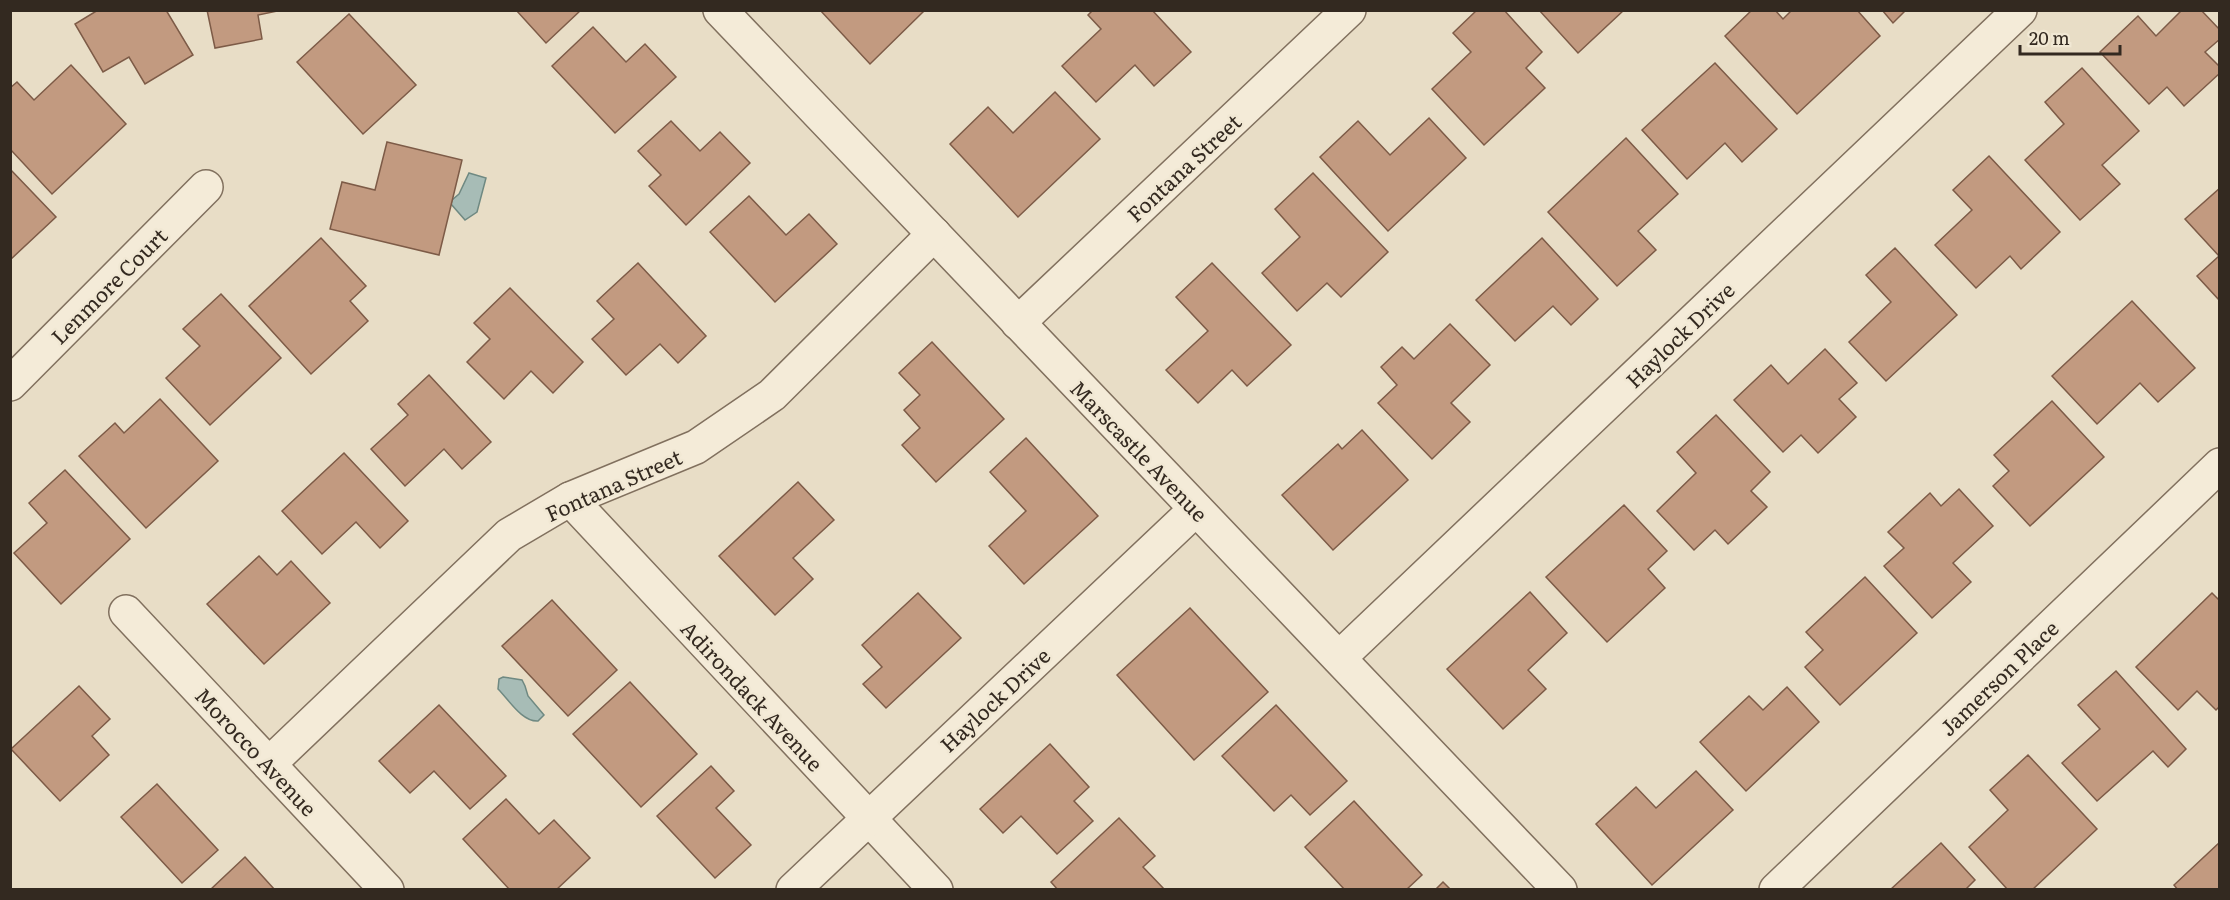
<svg xmlns="http://www.w3.org/2000/svg" width="2230" height="900" font-family="Literata,serif">
	<style>
		.water { fill: #a7bcb6; stroke: #6f8982; stroke-width: 1.5 }
		.building { fill: #c29a80; stroke: #7d5b47; stroke-width: 1.5 }
		.lines { fill: none; stroke-linecap: round; stroke-linejoin: round }
		.street-casing { stroke: #81705e; stroke-width: 36 }
		.street { stroke: #f4ebd8; stroke-width: 33 }
		.labels { text-anchor: middle; dominant-baseline: central; stroke-width: 5; stroke-linejoin: round; paint-order: stroke }
		.street-label { font-size: 21px; fill: #332920; stroke: #f1e8d4 }
	</style>
	<rect width="100%" height="100%" fill="#e8ddc6"/>
	<g class="water">
		<polygon points="469,173 486,178 477,212 465,220 451,204 452,200 459,194"/>
		<path d="M503,677L522,680L525,686L528,696L544,715L538,721C522,722 509,700 498,689L499,679Z"/>
	</g>
	<g class="building">
		<polygon points="98,10 166,10 193,55 145,84 129,57 103,72 75,24"/>
		<polygon points="207,10 282,10 258,15 262,39 215,48"/>
		<polygon points="516,10 581,10 546,43"/>
		<polygon points="820,10 925,10 870,64"/>
		<polygon points="1093,10 1152,10 1191,52 1154,86 1135,65 1096,102 1062,66 1101,29 1088,15"/>
		<polygon points="1477,10 1504,10 1542,52 1526,68 1545,88 1484,145 1432,89 1471,52 1453,33"/>
		<polygon points="1539,10 1624,10 1578,53"/>
		<polygon points="1752,10 1775,10 1783,19 1792,10 1857,10 1880,36 1797,114 1725,36"/>
		<polygon points="1882,10 1906,10 1893,23"/>
		<polygon points="2182,10 2201,10 2220,30 2220,39 2205,52 2220,67 2220,73 2184,106 2167,87 2149,104 2100,52 2138,16 2156,36"/>
		<polygon points="349,14 416,85 363,134 297,62"/>
		<polygon points="593,27 626,62 645,44 676,77 615,133 552,66"/>
		<polygon points="1715,63 1777,129 1742,162 1725,143 1687,179 1642,130"/>
		<polygon points="71,65 126,124 52,194 10,149 10,88 17,82 34,100"/>
		<polygon points="2082,68 2139,131 2102,165 2120,184 2080,220 2025,160 2064,124 2045,102"/>
		<polygon points="1055,92 1100,139 1018,217 950,144 988,107 1013,133"/>
		<polygon points="1429,118 1466,158 1388,231 1320,157 1358,121 1390,155"/>
		<polygon points="671,121 700,151 720,132 750,163 686,225 649,186 661,175 638,151"/>
		<polygon points="1626,138 1678,194 1638,231 1656,250 1617,286 1548,212"/>
		<polygon points="387,142 462,160 439,255 330,229 342,182 375,190"/>
		<polygon points="1989,156 2060,232 2021,269 2010,256 1976,288 1935,245 1972,210 1953,190"/>
		<polygon points="10,169 56,217 10,260"/>
		<polygon points="1313,173 1388,252 1341,297 1327,283 1297,311 1262,273 1300,237 1275,209"/>
		<polygon points="2220,188 2220,301 2197,276 2219,256 2185,219"/>
		<polygon points="749,196 786,235 809,214 837,244 775,302 710,232"/>
		<polygon points="321,238 366,286 350,301 368,321 311,374 249,306"/>
		<polygon points="1542,238 1598,299 1571,325 1553,306 1515,341 1476,300"/>
		<polygon points="1895,248 1957,315 1886,381 1849,342 1891,302 1866,275"/>
		<polygon points="638,263 706,336 678,363 660,344 626,375 592,339 614,319 597,301"/>
		<polygon points="1212,263 1291,345 1247,386 1232,370 1198,403 1166,370 1208,331 1176,297"/>
		<polygon points="510,288 583,362 553,393 531,371 504,399 467,362 490,339 474,323"/>
		<polygon points="221,294 281,358 210,425 166,378 200,346 183,329"/>
		<polygon points="2132,301 2195,368 2158,402 2140,383 2097,424 2052,376"/>
		<polygon points="1450,324 1490,365 1451,403 1470,422 1432,459 1378,403 1397,385 1381,367 1402,347 1414,359"/>
		<polygon points="932,342 1004,419 936,482 902,445 920,428 904,410 920,395 899,373"/>
		<polygon points="1825,349 1857,383 1839,399 1856,417 1818,453 1801,435 1783,452 1734,400 1771,365 1788,384"/>
		<polygon points="429,375 491,442 462,469 444,449 405,486 371,449 408,415 398,404"/>
		<polygon points="160,399 218,461 146,528 79,456 115,423 124,433"/>
		<polygon points="2052,401 2104,457 2030,526 1993,486 2009,471 1994,455"/>
		<polygon points="1716,415 1770,472 1751,491 1767,507 1728,544 1715,530 1694,550 1657,511 1696,473 1677,452"/>
		<polygon points="1362,430 1408,480 1333,550 1282,495 1338,444 1342,449"/>
		<polygon points="1026,438 1098,516 1024,584 989,546 1026,511 990,472"/>
		<polygon points="344,453 408,521 380,548 356,522 322,554 282,511"/>
		<polygon points="65,470 130,539 61,604 14,553 47,523 29,503"/>
		<polygon points="798,482 834,520 793,558 813,579 775,615 719,556"/>
		<polygon points="1959,489 1993,526 1953,563 1971,582 1932,618 1884,566 1904,548 1888,532 1930,493 1941,506"/>
		<polygon points="1624,505 1667,551 1648,569 1665,588 1607,642 1546,577"/>
		<polygon points="259,556 277,575 291,561 330,603 264,664 207,604"/>
		<polygon points="1865,577 1917,633 1840,705 1805,667 1823,650 1806,632"/>
		<polygon points="1530,592 1567,633 1528,670 1546,689 1503,729 1447,669"/>
		<polygon points="918,593 961,638 886,708 863,684 882,667 862,645"/>
		<polygon points="2212,593 2220,601 2220,706 2216,710 2197,691 2178,710 2136,667"/>
		<polygon points="552,600 617,670 568,716 502,646"/>
		<polygon points="1190,608 1268,692 1194,760 1117,675"/>
		<polygon points="2116,671 2186,749 2168,767 2153,751 2097,801 2062,763 2100,729 2078,705"/>
		<polygon points="630,682 697,754 641,807 573,734"/>
		<polygon points="79,686 110,719 92,736 109,755 60,801 11,749"/>
		<polygon points="1787,687 1819,722 1746,791 1700,742 1749,696 1763,710"/>
		<polygon points="439,705 506,776 470,809 434,771 410,793 379,761"/>
		<polygon points="1276,705 1347,781 1310,815 1291,795 1274,811 1222,756"/>
		<polygon points="1050,744 1089,787 1074,801 1093,821 1057,854 1021,816 1003,833 980,809"/>
		<polygon points="2028,755 2097,829 2032,890 2008,890 1969,847 2008,810 1990,790"/>
		<polygon points="711,766 734,791 716,808 751,845 715,878 657,816"/>
		<polygon points="1696,771 1733,810 1652,885 1596,824 1636,787 1656,808"/>
		<polygon points="157,784 218,850 182,883 121,817"/>
		<polygon points="506,799 539,834 554,820 590,858 556,890 510,890 463,839"/>
		<polygon points="1354,801 1422,875 1406,890 1345,890 1305,847"/>
		<polygon points="1119,818 1155,856 1143,867 1165,890 1058,890 1051,882"/>
		<polygon points="2220,842 2220,890 2178,890 2174,885"/>
		<polygon points="1941,843 1975,880 1965,890 1890,890"/>
		<polygon points="245,857 275,890 210,890"/>
		<polygon points="1443,882 1451,890 1435,890"/>
	</g>
	<g class="lines">
		<g class="street-casing">
			<g id="street">
				<polyline points="720,10 1560,890"/>
				<polyline points="1018,323 1349,10"/>
				<polyline points="10,384 206,187"/>
				<polyline points="570,499 936,890"/>
				<polyline points="126,612 387,890"/>
				<polyline points="1339,658 2020,10"/>
				<polyline points="269,764 509,535 570,499 696,447 772,395 934,234"/>
				<polyline points="793,890 1196,509"/>
				<polyline points="1776,890 2220,465"/>
			</g>
		</g>
		<use href="#street" class="street"/>
	</g>
	<g class="labels">
		<g class="street-label">
			<text transform="translate(1183 167) rotate(-43)">Fontana Street</text>
			<text transform="translate(108 285) rotate(-45)">Lenmore Court</text>
			<text transform="translate(1679 334) rotate(-44)">Haylock Drive</text>
			<text transform="translate(1140 450) rotate(46)">Marscastle Avenue</text>
			<text transform="translate(613 484) rotate(-24)">Fontana Street</text>
			<text transform="translate(1998 677) rotate(-44)">Jamerson Place</text>
			<text transform="translate(753 695) rotate(47)">Adirondack Avenue</text>
			<text transform="translate(994 699) rotate(-43)">Haylock Drive</text>
			<text transform="translate(257 751) rotate(47)">Morocco Avenue</text>
		</g>
	</g>
	<rect width="2230" height="900" fill="none" stroke="#332920" stroke-width="24"/>
	<path d="M2020 45v9h100v-9" fill="none" stroke="#332920" stroke-width="3"/>
	<text x="2029" y="45" font-size="18" fill="#332920" stroke="#f1e8d4" stroke-width="4.5" paint-order="stroke">20 m</text>
</svg>
